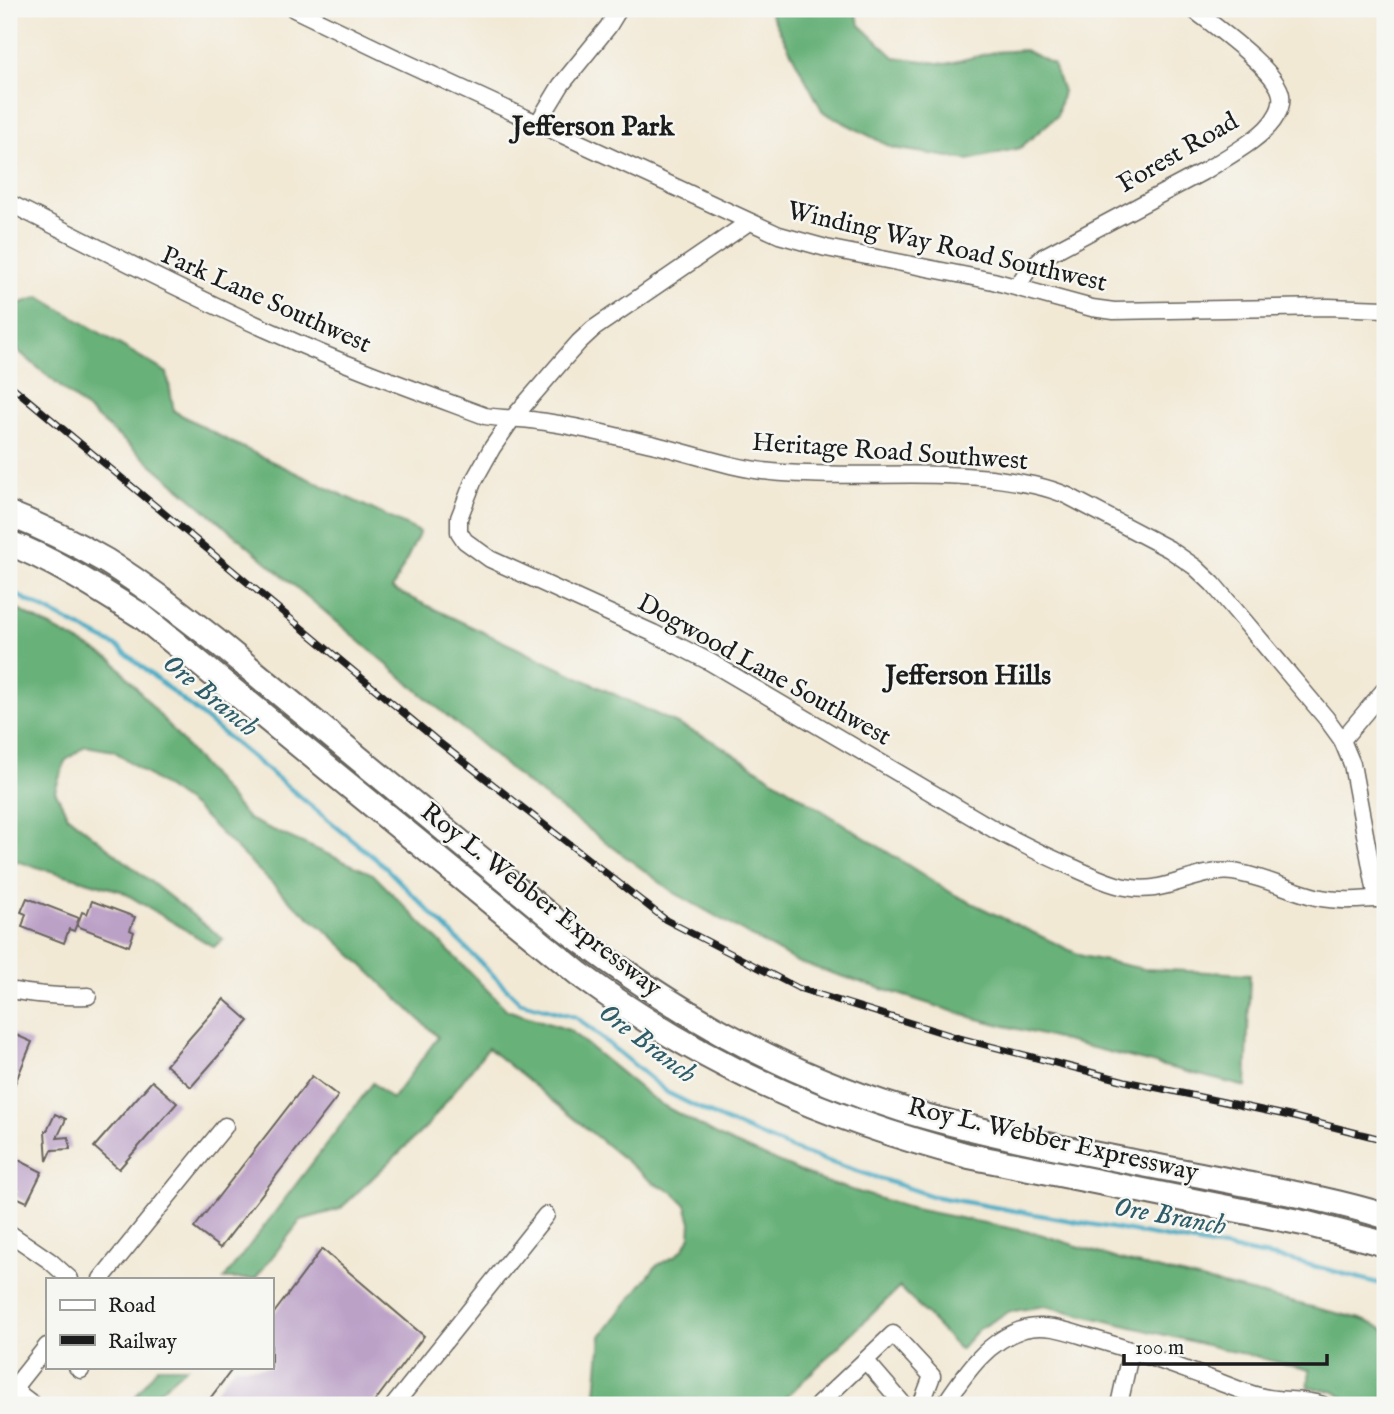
<svg xmlns="http://www.w3.org/2000/svg" width="1394" height="1414" font-family="'IM FELL English',serif">
	<style>
		.forest { fill: #67b179; stroke: #42664a; stroke-width: 2 }
		.lines { fill: none; stroke-linecap: round; stroke-linejoin: round }
		.stream { stroke: #44aac4; stroke-width: 4.5 }
		.building { fill: #bca1c7 }
		.minor-casing { stroke: #67645d; stroke-width: 19 }
		.highway-casing { stroke: #67645d; stroke-width: 28 }
		.minor { stroke: #fff; stroke-width: 16 }
		.highway { stroke: #fff; stroke-width: 24 }
		.rail-casing { stroke: #1c1c1c; stroke-width: 7 }
		.rail { stroke: #f6f6f2; stroke-width: 4.5; stroke-dasharray: 13; stroke-linecap: butt }
		.labels { text-anchor: middle; dominant-baseline: central; stroke-width: 5; stroke-linejoin: round; paint-order: stroke }
		.street-label { font-size: 26px; fill: #1c1c1c; stroke: #f6f6f2 }
		.neighbourhood-label { font-size: 28px; font-weight: bold; fill: #1c1c1c; stroke: #f6f6f2 }
		.water-label { font-size: 28px; font-style: italic; fill: #2e5c68; stroke: #f6f6f2 }
	</style>
	<rect width="100%" height="100%" fill="#f6f6f2"/>
	<filter id="ink" filterUnits="userSpaceOnUse"><feTurbulence type="fractalNoise" baseFrequency=".0143" numOctaves="2"/><feDisplacementMap in="SourceGraphic" scale="14" xChannelSelector="R" yChannelSelector="G"/><feConvolveMatrix kernelMatrix="1 2 1 2 8 2 1 2 1" color-interpolation-filters="sRGB"/></filter>
	<filter id="wash" filterUnits="userSpaceOnUse"><feTurbulence type="fractalNoise" baseFrequency=".00686" numOctaves="4" result="noise"/><feDisplacementMap in="SourceGraphic" scale="28" xChannelSelector="R" yChannelSelector="G"/><feGaussianBlur stdDeviation="1.57" result="paint"/><feColorMatrix in="noise" values="0 0 0 0 0 0 0 0 0 0 0 0 0 0 0 0 0 1.4 0 .05"/><feComposite in="paint" operator="in"/></filter>
	<g filter="url(#wash)">
		<rect width="100%" height="100%" fill="#f2e9d5"/>
		<g class="forest">
			<polygon points="768,9 854,9 860,25 894,57 946,64 994,52 1025,50 1053,64 1063,91 1057,116 1020,148 968,160 893,148 823,112"/>
			<polygon points="40,297 167,373 174,411 227,440 420,532 392,589 713,741 955,895 1082,956 1144,969 1250,974 1246,1087 974,1018 797,962 673,892 525,782 9,343 9,304 11,306"/>
			<polygon points="9,605 113,660 248,819 373,874 507,1010 569,1030 657,1102 726,1140 823,1181 910,1208 1040,1234 1120,1260 1361,1319 1385,1329 1385,1405 1354,1405 1335,1392 1308,1387 1310,1370 1045,1306 1008,1312 978,1330 960,1350 900,1287 778,1405 595,1405 601,1336 656,1266 675,1256 684,1248 690,1236 691,1222 686,1205 673,1192 653,1183 488,1048 427,1126 340,1209 301,1220 255,1279 224,1279 373,1083 392,1099 438,1037 331,935 289,900 195,808 114,751 85,746 65,761 55,791 68,816 223,939 214,947 121,891 12,860 9,851"/>
			<polygon points="158,1367 187,1367 143,1405 129,1405"/>
		</g>
		<g class="lines">
			<polyline class="stream" points="9,591 118,647 383,865 520,1002 576,1017 668,1093 723,1120 800,1152 932,1196 1291,1260 1385,1285"/>
		</g>
		<g id="blocks">
			<g class="building">
				<polygon points="27,898 79,918 74,931 69,929 64,943 22,927 26,914 21,912"/>
				<polygon points="92,901 135,917 130,930 134,932 129,946 77,926 82,912 87,914"/>
				<polygon points="224,999 249,1021 191,1087 166,1065"/>
				<polygon points="9,1032 32,1042 9,1098"/>
				<polygon points="312,1076 338,1096 220,1248 194,1228"/>
				<polygon points="152,1081 177,1103 119,1169 94,1147"/>
				<polygon points="55,1114 66,1119 57,1138 69,1137 70,1149 52,1150 47,1161 45,1131 47,1131"/>
				<polygon points="9,1155 42,1172 27,1202 16,1197 18,1192 9,1187"/>
				<polygon points="322,1249 424,1336 372,1405 205,1405 234,1367 271,1367 271,1317"/>
			</g>
		</g>
	</g>
	<g filter="url(#ink)">
		<use href="#blocks" fill-opacity="0" stroke="#67645d" stroke-width="2"/>
		<g class="lines">
			<g class="minor-casing">
				<g id="minor">
					<polyline points="294,9 396,58 779,235 826,248 993,281 1092,308 1114,311 1328,307 1385,309"/>
					<polyline points="538,123 561,85 608,27 619,9"/>
					<path d="M9,203C98,247 186,294 277,334C345,365 415,390 485,416C503,419 521,418 538,421C572,425 605,434 638,441C683,450 727,468 772,472C845,479 918,470 991,478C1018,482 1043,485 1068,496L1169,549L1195,567L1213,584L1326,718L1342,740L1352,764L1377,899"/>
					<path d="M749,222L593,329L579,342L563,360L512,419L492,448L473,482L459,518V532L465,541L490,559L653,633L710,662L995,830C1020,843 1045,856 1072,867C1099,879 1124,892 1154,888C1180,884 1206,869 1233,872C1262,876 1288,890 1316,897C1339,902 1362,900 1385,898"/>
					<path d="M1017,287L1028,270L1043,257L1208,169C1227,157 1266,136 1276,116C1280,110 1282,102 1281,95C1277,70 1214,26 1193,9"/>
					<polyline points="1342,740 1385,689"/>
					<path d="M9,990C36,995 61,997 88,996"/>
					<polyline points="9,1233 50,1261 70,1279"/>
					<polyline points="101,1279 225,1126"/>
					<polyline points="866,1361 904,1405"/>
					<polyline points="77,1367 81,1370"/>
					<polyline points="13,1389 34,1405"/>
					<polyline points="9,1394 47,1346"/>
					<polyline points="394,1405 546,1215"/>
					<polyline points="818,1405 893,1334 932,1376 921,1405"/>
					<path d="M944,1405C965,1374 986,1341 1024,1329C1045,1323 1067,1331 1087,1337C1132,1349 1175,1366 1219,1382C1232,1387 1246,1393 1259,1396C1280,1402 1302,1398 1323,1405"/>
					<polyline points="1119,1405 1131,1350"/>
				</g>
			</g>
			<g class="highway-casing">
				<g id="highway">
					<path d="M9,514C42,527 75,543 106,561C146,586 183,615 220,644L563,927C668,1007 774,1070 901,1109C941,1122 983,1131 1024,1140C1094,1155 1165,1168 1236,1182C1286,1192 1336,1201 1385,1216"/>
					<path d="M9,543C56,561 100,590 143,617L579,974C701,1064 823,1118 969,1156L1308,1224L1385,1244"/>
				</g>
			</g>
			<use href="#minor" class="minor"/>
			<use href="#highway" class="highway"/>
			<g class="rail-casing">
				<polyline id="rail" points="9,384 435,739 666,920 798,988 959,1038 1125,1081 1290,1116 1385,1140"/>
			</g>
			<use href="#rail" class="rail"/>
		</g>
	</g>
	<g class="labels">
		<g class="street-label">
			<text transform="translate(1178 153) rotate(-30)">Forest Road</text>
			<text transform="translate(947 247) rotate(13)">Winding Way Road Southwest</text>
			<text transform="translate(266 300) rotate(24)">Park Lane Southwest</text>
			<text transform="translate(890 452) rotate(4)">Heritage Road Southwest</text>
			<text transform="translate(764 670) rotate(29)">Dogwood Lane Southwest</text>
			<text transform="translate(541 900) rotate(38)">Roy L. Webber Expressway</text>
			<text transform="translate(1053 1140) rotate(13)">Roy L. Webber Expressway</text>
		</g>
		<g class="neighbourhood-label">
			<text x="593" y="127">Jefferson Park</text>
			<text x="968" y="676">Jefferson Hills</text>
		</g>
		<g class="water-label">
			<text transform="translate(210 696) rotate(39)">Ore Branch</text>
			<text transform="translate(647 1044) rotate(37)">Ore Branch</text>
			<text transform="translate(1170 1217) rotate(10)">Ore Branch</text>
		</g>
	</g>
	<rect width="1394" height="1414" fill="none" stroke="#f6f6f2" stroke-width="35"/>
	<rect x="46" y="1278" width="228" height="91" fill="#f6f6f2" stroke="#9f9f9c" stroke-width="2"/>
	<rect x="60" y="1300" width="35" height="10" fill="#ffffff" stroke="#9f9f9c" stroke-width="2"/>
	<text x="108" y="1312" font-size="21" fill="#1c1c1c">Road</text>
	<rect x="60" y="1335" width="35" height="10" fill="#1c1c1c" stroke="#9f9f9c" stroke-width="2"/>
	<text x="108" y="1348" font-size="21" fill="#1c1c1c">Railway</text>
	<path d="M1124 1354v10h203v-10" fill="none" stroke="#1c1c1c" stroke-width="3.5"/>
	<text x="1135" y="1354" font-size="21" fill="#1c1c1c" stroke="#f6f6f2" stroke-width="5" paint-order="stroke">100 m</text>
</svg>
